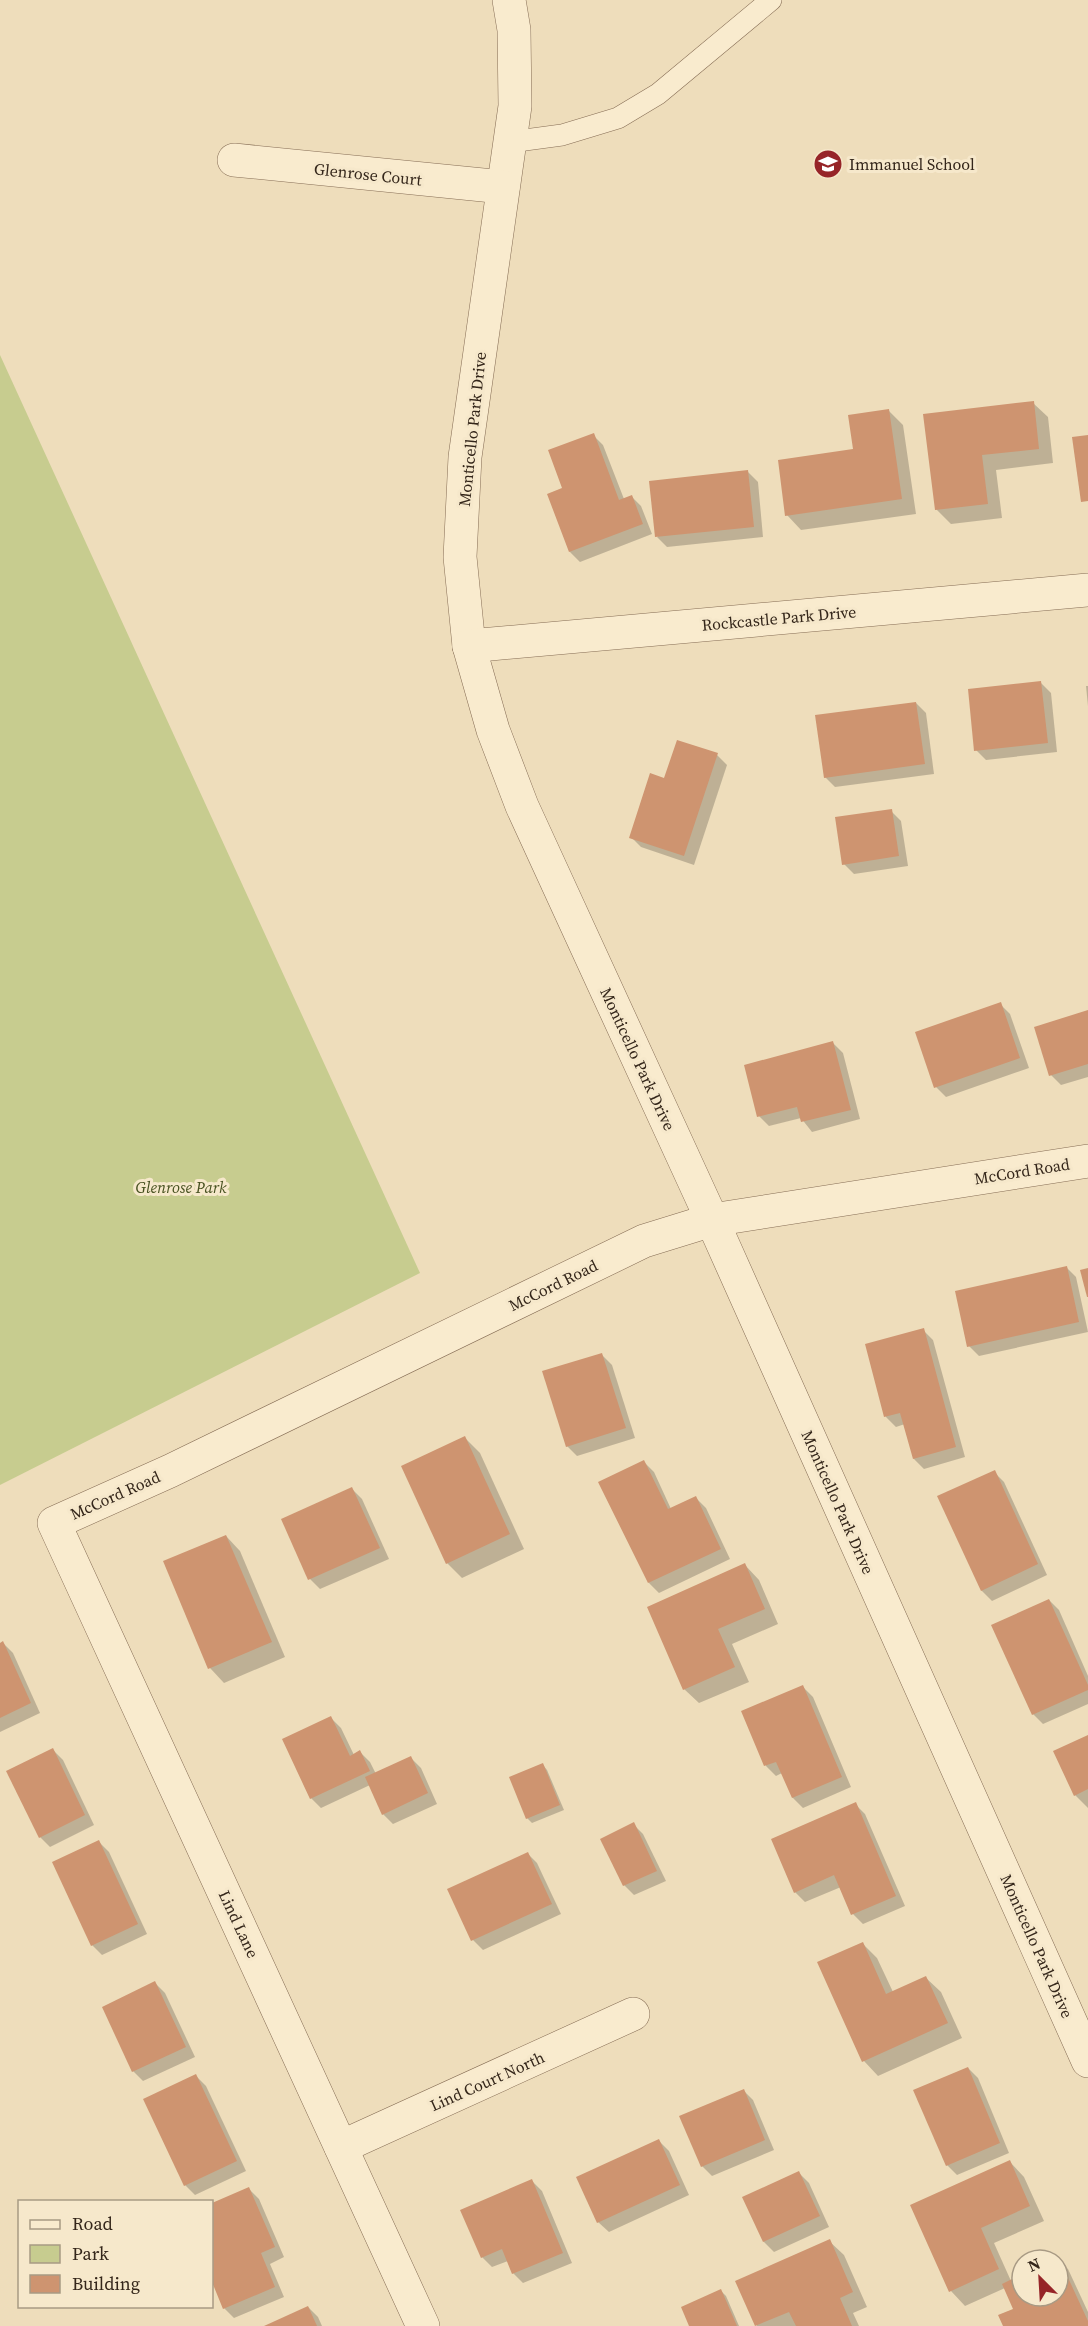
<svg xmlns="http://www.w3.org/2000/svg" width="1088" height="2326" font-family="'Source Serif 4',serif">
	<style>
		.green { fill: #c7cc8f }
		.shadow { fill: #0003 }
		.building { fill: #ce9470 }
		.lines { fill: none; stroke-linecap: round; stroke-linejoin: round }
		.service-casing { stroke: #866d55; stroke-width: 22 }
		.minor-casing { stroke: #866d55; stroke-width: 34 }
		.service { stroke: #f9ebce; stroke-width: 21 }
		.minor { stroke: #f9ebce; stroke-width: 33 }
		.labels { text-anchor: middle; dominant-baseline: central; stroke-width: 6; stroke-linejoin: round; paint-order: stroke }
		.poi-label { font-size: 16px; fill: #34261a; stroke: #f6e8cb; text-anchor: start }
		.street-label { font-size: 16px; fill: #34261a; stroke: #f6e8cb }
		.park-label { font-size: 16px; font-style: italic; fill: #475120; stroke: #f6e8cb }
	</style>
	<rect width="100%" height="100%" fill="#edb"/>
	<polygon class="green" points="0,355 420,1273 0,1485"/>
	<g class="shadow">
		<polygon points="1033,403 1048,417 1053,463 996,470 1002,518 951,524 936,509 925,415"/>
		<polygon points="889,411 903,425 916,514 801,530 787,515 855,451"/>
		<polygon points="593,435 603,445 624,499 631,496 641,506 652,534 580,562 570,552 549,495 564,489"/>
		<polygon points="748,472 758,482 763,537 667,547 657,537"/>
		<polygon points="1041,683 1051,693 1057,752 986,760 976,750"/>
		<polygon points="1086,686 1088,686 1088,706"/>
		<polygon points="916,703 926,713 934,774 835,787 825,777"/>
		<polygon points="717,755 727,765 694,865 641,847 631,837 665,779"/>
		<polygon points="891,811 901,821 908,866 854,874 844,864"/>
		<polygon points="1000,1004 1010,1014 1029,1068 946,1097 936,1087 917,1033"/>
		<polygon points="1088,1012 1088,1077 1061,1085 1051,1075"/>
		<polygon points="833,1043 843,1053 860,1119 812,1132 801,1118 769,1126 759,1116"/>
		<polygon points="1066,1267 1076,1277 1088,1332 979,1356 969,1346"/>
		<polygon points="923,1330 933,1340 965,1457 924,1469 914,1459 905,1424 896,1427 886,1417 867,1346"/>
		<polygon points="602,1355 612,1365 635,1438 577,1456 567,1446"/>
		<polygon points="465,1438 480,1453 524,1549 462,1578 447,1563"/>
		<polygon points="644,1462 654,1472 671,1509 696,1498 706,1508 730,1559 659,1593 649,1583"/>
		<polygon points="994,1472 1004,1482 1047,1575 992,1601 982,1591 939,1497"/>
		<polygon points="352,1489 362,1499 389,1559 320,1589 310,1579 283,1520"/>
		<polygon points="226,1536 240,1551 285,1657 224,1683 210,1668"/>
		<polygon points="745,1565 759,1580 778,1624 732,1644 749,1682 699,1703 684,1689"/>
		<polygon points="1049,1600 1059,1610 1088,1676 1088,1704 1043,1724 1033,1714 993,1626"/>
		<polygon points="3,1643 13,1653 40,1713 0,1732 0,1644"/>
		<polygon points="803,1687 813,1697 851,1787 803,1808 793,1798 782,1773 776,1776 766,1766 743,1712"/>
		<polygon points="331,1718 341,1728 354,1755 360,1752 370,1762 376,1774 411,1758 421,1768 437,1804 393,1824 383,1814 370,1785 321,1808 311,1798"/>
		<polygon points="1088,1737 1088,1808 1075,1795"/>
		<polygon points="53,1750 63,1760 94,1825 50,1847 40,1837"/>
		<polygon points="543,1765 547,1770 564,1810 532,1823 527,1818"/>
		<polygon points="855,1804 865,1814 905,1906 863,1924 853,1914 841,1887 805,1902 795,1892"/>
		<polygon points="633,1824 643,1834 666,1881 634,1895 624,1885"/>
		<polygon points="99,1842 109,1852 147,1934 102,1955 92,1945"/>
		<polygon points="527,1853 537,1863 561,1914 483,1950 473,1940"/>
		<polygon points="863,1944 877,1958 893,1992 926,1978 941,1992 962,2038 878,2076 864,2061"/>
		<polygon points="155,1983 165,1993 195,2057 143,2081 133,2071"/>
		<polygon points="968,2068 978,2078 1009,2153 957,2175 947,2165"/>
		<polygon points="196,2076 206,2086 246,2171 195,2195 185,2185"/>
		<polygon points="743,2090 753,2100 774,2150 712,2176 702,2166"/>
		<polygon points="659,2141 669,2151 689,2195 609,2232 598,2222"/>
		<polygon points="1010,2162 1024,2177 1044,2221 994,2243 1011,2281 1022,2276 1022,2296 1058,2296 1058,2260 1055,2260 1058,2259 1068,2269 1088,2312 1088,2326 1004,2326 1015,2309 1005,2288 965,2306 951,2291"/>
		<polygon points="799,2173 809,2183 829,2227 774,2252 764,2242 744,2198"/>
		<polygon points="532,2181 542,2191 572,2263 523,2283 513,2273 508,2261 492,2267 482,2257"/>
		<polygon points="249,2189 259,2199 284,2257 270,2264 284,2297 234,2318 224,2308 212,2278 212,2205"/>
		<polygon points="829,2241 844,2255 867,2307 853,2313 859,2326 757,2326 737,2282"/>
		<polygon points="721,2291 726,2296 739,2326 691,2326"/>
		<polygon points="308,2307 318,2317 322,2326 268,2326"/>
	</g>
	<g class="building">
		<polygon points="1034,401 1039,449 982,455 988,504 935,510 923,414"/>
		<polygon points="889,409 902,499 785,516 778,460 853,449 848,415"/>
		<polygon points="594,433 619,500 632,495 643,524 569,552 547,494 562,488 548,450"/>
		<polygon points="1088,435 1088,501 1081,502 1072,437"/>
		<polygon points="748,470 754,527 655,537 649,481"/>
		<polygon points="1041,681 1048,743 974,751 968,689"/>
		<polygon points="916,702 925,764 824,778 815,715"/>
		<polygon points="677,740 718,753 684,856 629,838 650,773 664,778"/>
		<polygon points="892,809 899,856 842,865 835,817"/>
		<polygon points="1001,1002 1020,1058 934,1088 915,1032"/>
		<polygon points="1088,1010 1088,1064 1049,1076 1034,1027"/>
		<polygon points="833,1041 851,1110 801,1122 797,1107 757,1117 744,1065"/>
		<polygon points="1067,1266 1079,1322 967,1347 955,1291"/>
		<polygon points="1088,1268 1088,1297 1087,1297 1080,1270"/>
		<polygon points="924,1328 956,1447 913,1459 900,1413 884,1417 865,1344"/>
		<polygon points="602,1353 626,1428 566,1447 542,1371"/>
		<polygon points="465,1436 510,1534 446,1564 401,1466"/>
		<polygon points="644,1460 668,1509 696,1496 721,1549 648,1583 598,1482"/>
		<polygon points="995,1470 1038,1564 981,1591 937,1496"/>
		<polygon points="352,1487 380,1548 308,1580 281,1519"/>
		<polygon points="226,1535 272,1642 208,1669 163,1561"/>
		<polygon points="745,1563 765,1609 718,1629 735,1667 683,1690 647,1607"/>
		<polygon points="1049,1599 1088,1685 1088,1690 1032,1715 991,1625"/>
		<polygon points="3,1641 31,1703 0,1718 0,1643"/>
		<polygon points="803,1685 842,1777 792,1798 776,1762 764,1766 741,1711"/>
		<polygon points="331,1716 350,1756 360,1750 370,1771 310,1799 282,1739"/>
		<polygon points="1088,1735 1088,1789 1074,1796 1053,1751"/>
		<polygon points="53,1748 85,1815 39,1838 6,1771"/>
		<polygon points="411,1756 428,1793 382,1815 365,1777"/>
		<polygon points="543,1763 560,1805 526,1819 509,1777"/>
		<polygon points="856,1802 896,1896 851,1915 834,1875 794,1893 771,1839"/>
		<polygon points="634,1822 657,1871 623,1886 600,1839"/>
		<polygon points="99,1840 138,1924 91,1946 52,1862"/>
		<polygon points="528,1852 552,1904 471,1941 447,1889"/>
		<polygon points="863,1942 886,1994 926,1976 948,2023 862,2062 817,1962"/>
		<polygon points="155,1981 186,2047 132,2072 102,2007"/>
		<polygon points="968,2067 1000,2143 946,2166 913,2090"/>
		<polygon points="196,2074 237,2161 184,2186 143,2099"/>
		<polygon points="744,2089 765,2140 701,2167 679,2116"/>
		<polygon points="659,2139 680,2185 597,2223 576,2177"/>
		<polygon points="1010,2160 1030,2206 981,2228 999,2269 949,2292 910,2205"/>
		<polygon points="799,2171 820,2216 763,2242 742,2197"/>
		<polygon points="532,2179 563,2253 512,2274 502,2249 481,2258 460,2210"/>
		<polygon points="249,2187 275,2247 261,2253 275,2287 223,2309 212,2282 212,2203"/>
		<polygon points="830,2239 853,2292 840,2298 852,2326 796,2326 789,2312 755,2326 735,2281"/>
		<polygon points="1058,2256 1088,2321 1088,2326 1003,2326 998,2315 1013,2309 1002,2284 1022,2274 1022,2296 1058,2296 1058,2260 1052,2260"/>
		<polygon points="721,2289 737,2326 689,2326 681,2307"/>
		<polygon points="308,2306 317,2326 264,2326"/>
	</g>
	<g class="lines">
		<g class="service-casing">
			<polyline id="service" points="510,142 562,135 618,118 658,94 771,0"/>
		</g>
		<g class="minor-casing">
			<g id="minor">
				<polyline points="509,0 514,30 515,106 465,457 460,557 469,646 493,730 522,806 712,1220 1088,2061"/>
				<polyline points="234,160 503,187"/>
				<polyline points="469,646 1088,590"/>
				<polyline points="341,2147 633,2014"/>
				<polyline points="423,2326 54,1523 170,1471 644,1241 712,1220 1088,1161"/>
			</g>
		</g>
		<use href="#service" class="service"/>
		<use href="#minor" class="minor"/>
	</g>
	<defs>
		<g id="school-disc" transform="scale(1.5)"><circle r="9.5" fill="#962428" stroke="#f6e8cb"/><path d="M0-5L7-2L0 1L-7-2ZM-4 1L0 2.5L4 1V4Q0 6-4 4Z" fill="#fff"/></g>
	</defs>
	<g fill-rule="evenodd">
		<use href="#school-disc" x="828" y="164"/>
	</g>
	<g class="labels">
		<g class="poi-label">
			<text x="849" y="164">Immanuel School</text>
		</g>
		<g class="street-label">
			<text transform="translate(368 174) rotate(6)">Glenrose Court</text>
			<text transform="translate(472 429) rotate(-84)">Monticello Park Drive</text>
			<text transform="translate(779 618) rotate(-5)">Rockcastle Park Drive</text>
			<text transform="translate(638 1059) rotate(65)">Monticello Park Drive</text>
			<text transform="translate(1022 1171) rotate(-9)">McCord Road</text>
			<text transform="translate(553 1285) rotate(-26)">McCord Road</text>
			<text transform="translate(115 1495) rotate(-24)">McCord Road</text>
			<text transform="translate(838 1502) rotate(66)">Monticello Park Drive</text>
			<text transform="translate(239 1924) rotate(65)">Lind Lane</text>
			<text transform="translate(1037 1946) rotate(66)">Monticello Park Drive</text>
			<text transform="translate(487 2081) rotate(-24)">Lind Court North</text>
		</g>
		<g class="park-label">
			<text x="181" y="1187">Glenrose Park</text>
		</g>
	</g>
	<rect x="18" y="2200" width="195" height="108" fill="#f6e8cb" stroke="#a89a84" stroke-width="1.5"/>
	<rect x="30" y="2220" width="30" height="9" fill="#f9ebce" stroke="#a89a84" stroke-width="1.5"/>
	<text x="72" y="2230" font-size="18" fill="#34261a">Road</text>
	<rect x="30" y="2245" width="30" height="18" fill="#c7cc8f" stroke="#a89a84" stroke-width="1.5"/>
	<text x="72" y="2260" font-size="18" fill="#34261a">Park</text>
	<rect x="30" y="2275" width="30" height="18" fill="#ce9470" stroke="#a89a84" stroke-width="1.5"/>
	<text x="72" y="2290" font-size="18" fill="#34261a">Building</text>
	<g transform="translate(1040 2278) rotate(336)"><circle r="28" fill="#f6e8cb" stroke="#a89a84" stroke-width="1.5"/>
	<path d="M0-4.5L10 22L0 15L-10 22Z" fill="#962428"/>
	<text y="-9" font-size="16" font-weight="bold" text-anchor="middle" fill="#34261a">N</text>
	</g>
</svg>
